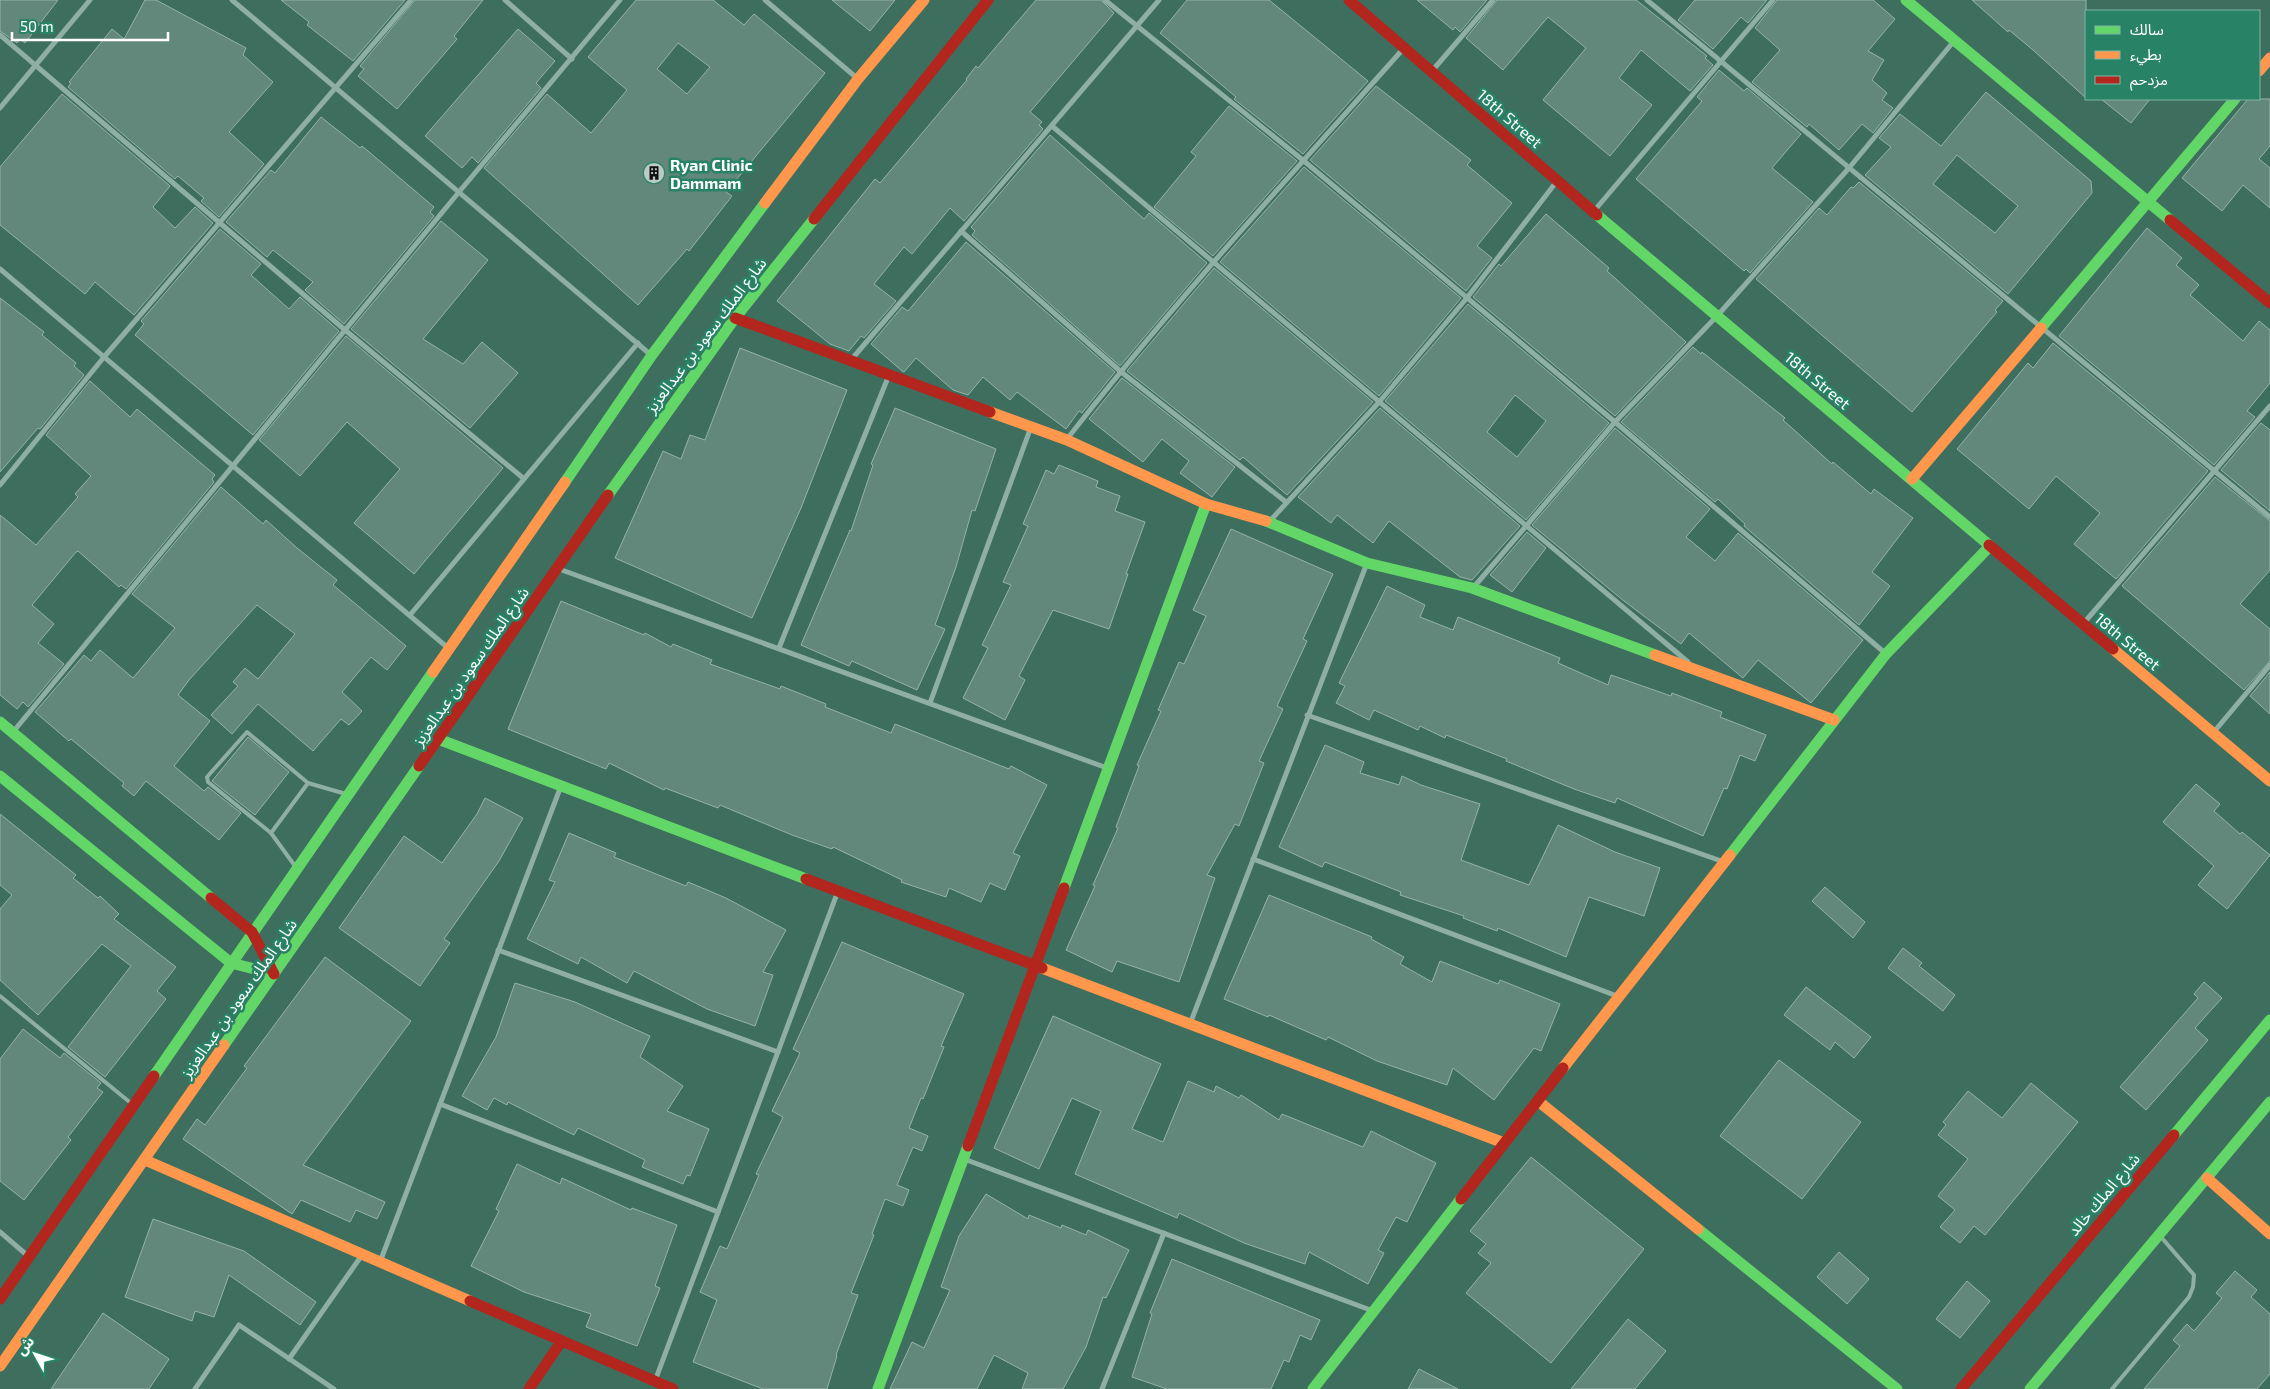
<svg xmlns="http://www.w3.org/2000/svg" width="2270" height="1389" font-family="'Exo 2','Noto Sans Arabic',sans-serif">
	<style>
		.building { fill: #62877b; stroke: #96b3a9; fill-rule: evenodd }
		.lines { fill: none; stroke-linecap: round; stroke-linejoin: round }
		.lane { stroke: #8faea4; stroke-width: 4 }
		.street { stroke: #8faea4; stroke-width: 5 }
		.fast { stroke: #63d668; stroke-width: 11 }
		.slow { stroke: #ff974d; stroke-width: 11 }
		.jam { stroke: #b3261e; stroke-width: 11 }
		.labels { text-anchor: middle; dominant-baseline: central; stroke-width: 5; stroke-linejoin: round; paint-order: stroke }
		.street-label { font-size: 16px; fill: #fff; stroke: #288366 }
		.poi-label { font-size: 16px; font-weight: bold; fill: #fff; stroke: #288366; text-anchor: start }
	</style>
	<rect width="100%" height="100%" fill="#3d6e5e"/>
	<g class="building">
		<polygon points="0,0 58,0 25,43 20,39 17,43 0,31"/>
		<polygon points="145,0 156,0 246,48 243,55 273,82 229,132 264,164 219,217 201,201 204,198 178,176 175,179 68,87 71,83 69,82 112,29 124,39"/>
		<polygon points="281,0 405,0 353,61 307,25 309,22"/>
		<polygon points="415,0 483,0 454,36 457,39 397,109 358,76 364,69 360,66"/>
		<path d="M636,0H713L744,25L754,14L825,73L726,192L732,196L689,251L687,249L638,305L484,168L547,94L591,133L627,90L588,57ZM678,43L710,67L687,94L657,69Z"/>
		<polygon points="832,0 895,0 870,31"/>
		<polygon points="1036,0 1101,0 1114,13 1030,112 1042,122 1039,125 1043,129 964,221 950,208 912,254 904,247 874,284 896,301 864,338 861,336 849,351 830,344 777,301 875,179 880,183 967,80 966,79 976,66 978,68"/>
		<polygon points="1187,0 1269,0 1368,81 1303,154 1234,99 1236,97 1160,33"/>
		<polygon points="1417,0 1487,0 1460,32 1455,27 1453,30"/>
		<polygon points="1497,0 1636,0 1707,56 1705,58 1713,65 1690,91 1641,50 1619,78 1652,105 1610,156 1543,100 1586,48 1548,17 1503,70 1466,38"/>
		<polygon points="1695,0 1767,0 1748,23 1741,17 1713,49 1678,20"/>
		<polygon points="1777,0 1873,0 1895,19 1868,51 1884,60 1872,80 1887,93 1882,100 1893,108 1873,133 1862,124 1839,150 1809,124 1807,127 1752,82 1780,50 1755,28"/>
		<polygon points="1972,0 2086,0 2086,98 2033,50 2009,30 2008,32"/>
		<polygon points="518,29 555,61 536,83 541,88 478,163 472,157 462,168 425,136"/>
		<polygon points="1719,70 1744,91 1747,88 1801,134 1772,168 1813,202 1750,273 1746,269 1744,271 1636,179 1702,101 1697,97"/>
		<polygon points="1376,86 1471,160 1467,165 1512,203 1477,246 1492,258 1466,291 1310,160"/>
		<path d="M1986,92L2091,181L2092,193L2008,294L1865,175L1891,147L1879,138L1900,114L1941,146ZM1957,155L2018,206L1995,233L1933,184Z"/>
		<polygon points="62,94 170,186 153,207 175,228 195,207 213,223 134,315 95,282 85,294 0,225 0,167"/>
		<polygon points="2101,99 2150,99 2131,123"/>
		<polygon points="2248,99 2270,99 2270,146 2259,159 2270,168 2270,208 2243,185 2222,211 2182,178"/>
		<polygon points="1229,106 1297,161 1213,256 1154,207 1196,156 1191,152"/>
		<polygon points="321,117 360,148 362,146 434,207 430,212 434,216 344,324 305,290 313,282 273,250 267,257 226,222 271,170 275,173"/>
		<polygon points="1050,135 1144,219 1149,213 1207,263 1120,366 972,235 975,231 971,227"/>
		<polygon points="1304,167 1461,298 1379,396 1220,262"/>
		<polygon points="1859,182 2003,301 1995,310 1997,312 1912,412 1756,279 1819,208 1827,215 1851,187 1853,188"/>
		<polygon points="1546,214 1609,268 1607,271 1686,342 1615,416 1473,297 1499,264 1501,266"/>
		<polygon points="441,221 488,260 423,339 463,364 482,342 518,373 470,428 351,329"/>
		<polygon points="2147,228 2182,258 2176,265 2199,285 2190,295 2243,341 2259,321 2270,330 2270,383 2247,411 2255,417 2214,465 2059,336"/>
		<polygon points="220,229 261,264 251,275 289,309 300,297 339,331 253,435 135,335 144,324 141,321"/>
		<polygon points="966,242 1115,372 1082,413 1079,411 1066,429 1017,392 1010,400 983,377 968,395 953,390 916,358 904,372 902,371 871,344 902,307 908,311"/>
		<polygon points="1214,268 1373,402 1287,495 1243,457 1240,460 1127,371"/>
		<polygon points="0,298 44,332 42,335 76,363 74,366 84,375 40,429 38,428 0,472"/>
		<path d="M1468,304L1609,423L1526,520L1385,401ZM1515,395L1546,421L1517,457L1487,432Z"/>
		<polygon points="346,336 503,468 414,574 354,523 400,469 347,422 300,476 259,440"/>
		<polygon points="2053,343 2208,471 2116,579 2074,544 2100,513 2056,476 2029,509 1957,449 2028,363 2033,368"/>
		<polygon points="1693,347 1701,354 1702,352 1785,418 1783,420 1832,464 1833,462 1871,494 1874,489 1913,518 1872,572 1890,586 1859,625 1744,526 1745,524 1718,499 1715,502 1621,422"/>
		<polygon points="740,348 847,390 801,508 752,618 615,558 663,451 681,459 690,435 705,440"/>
		<polygon points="1122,378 1235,467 1212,497 1180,473 1189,461 1162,439 1143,462 1089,419"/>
		<polygon points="90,381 130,417 137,409 215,475 212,479 214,482 126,589 121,585 119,587 78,551 76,552 32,605 54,624 38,643 64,664 28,707 23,702 17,709 0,695 0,515 36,545 78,497 75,494 91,476 46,435"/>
		<polygon points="895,408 996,449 975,511 972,510 956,567 935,625 945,629 917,690 852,661 849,666 801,645 850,530 851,531 873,465 871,464"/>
		<polygon points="1380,408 1520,526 1472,580 1460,577 1389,521 1373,543 1337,515 1331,523 1298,497"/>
		<polygon points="2261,423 2270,430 2270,511 2221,470"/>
		<polygon points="1615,428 1710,509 1686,537 1715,561 1738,533 1863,640 1811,703 1758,660 1743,678 1689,633 1681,644 1624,601 1532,525"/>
		<polygon points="1059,465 1098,481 1096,487 1120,496 1115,511 1145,522 1126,574 1128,574 1109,629 1053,610 1019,676 1025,680 1005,720 963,698 988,648 982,645 1011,585 1003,582 1028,526 1023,524 1046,470 1054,474"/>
		<polygon points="2215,477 2270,521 2270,570 2240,604 2270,629 2270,661 2244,690 2122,586"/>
		<polygon points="221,487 263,524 266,520 297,548 337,580 333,585 406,646 387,670 371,657 342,692 362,711 349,725 341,719 313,751 258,704 232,734 211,715 238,686 233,682 245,668 258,679 295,634 257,605 189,680 178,695 210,721 174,766 204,791 208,787 241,813 219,840 146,781 134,796 122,786 124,783 71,739 69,741 35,712 84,655 91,661 100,650 133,678 175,628 132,594"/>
		<polygon points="1231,529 1333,574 1303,639 1307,641 1277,706 1283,709 1259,761 1264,763 1239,826 1235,824 1207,875 1215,878 1179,982 1117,961 1112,972 1066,950 1095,886 1093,885 1118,828 1116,827 1139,766 1137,765 1161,711 1158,710 1179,662 1184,664 1206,616 1193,610"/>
		<polygon points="1527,532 1546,548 1512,592 1490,575"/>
		<polygon points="1387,586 1425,605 1420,617 1453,630 1458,617 1560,658 1558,663 1608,685 1611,675 1671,696 1672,693 1722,712 1720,717 1766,735 1755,761 1740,755 1727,789 1724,788 1703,836 1617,798 1615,803 1574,789 1506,761 1507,759 1446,735 1445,738 1420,726 1418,730 1374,710 1369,720 1336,703 1345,686 1339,683"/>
		<polygon points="561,601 644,635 645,633 671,647 673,644 712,660 710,664 780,689 781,686 826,704 825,707 891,733 895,724 1009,769 1011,766 1047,785 1013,853 1020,856 1005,890 990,883 981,902 949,888 946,897 901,882 902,880 833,847 832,849 792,835 720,805 718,808 665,788 664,790 609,763 606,769 508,729"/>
		<polygon points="2270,672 2270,714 2250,696"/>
		<polygon points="248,737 289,772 255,815 212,781"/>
		<polygon points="1325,745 1364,762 1360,773 1399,785 1402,776 1421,785 1480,804 1461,860 1529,885 1558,825 1615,852 1660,868 1644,916 1589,897 1566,957 1498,928 1497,931 1463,918 1464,916 1400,895 1401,892 1325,862 1322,867 1279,847"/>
		<polygon points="2196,784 2220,804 2214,811 2240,834 2242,832 2270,855 2227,909 2198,885 2214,866 2163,822"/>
		<polygon points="485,798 523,818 499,861 444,939 450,943 420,986 339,928 404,836 442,863 477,814"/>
		<polygon points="0,814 76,875 73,878 98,898 100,896 119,914 114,919 176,967 157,991 166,999 105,1077 68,1047 131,966 102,944 38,1015 0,980 0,909 12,895 0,885"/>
		<polygon points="569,833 616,853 614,857 686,886 688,882 726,898 786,930 763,972 773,975 755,1026 707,1009 634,971 627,983 581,957 578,964 527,939 555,882 549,880"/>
		<polygon points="1825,887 1865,922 1853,938 1812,901"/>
		<polygon points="1269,895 1372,937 1371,939 1404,957 1400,964 1432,982 1440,961 1498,984 1500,980 1560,1004 1541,1051 1534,1048 1494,1100 1453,1068 1447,1085 1377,1061 1328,1037 1326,1040 1269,1015 1268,1017 1224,999"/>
		<polygon points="842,942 964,994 941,1046 944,1047 923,1099 921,1098 909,1128 928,1136 922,1151 913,1147 897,1185 909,1190 903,1206 885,1199 872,1234 874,1235 851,1293 858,1295 836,1355 837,1356 827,1389 763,1389 693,1362 717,1300 700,1292 720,1246 727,1249 759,1175 756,1174 783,1117 772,1111 800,1053 793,1049"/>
		<polygon points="1903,948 1922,963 1919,966 1955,995 1943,1011 1888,968"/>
		<polygon points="325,957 411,1021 303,1165 385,1202 377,1219 356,1210 350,1222 301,1200 292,1214 183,1139 197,1119 205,1125 247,1068 244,1066"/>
		<polygon points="2204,982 2222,998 2195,1028 2208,1040 2146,1110 2120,1087 2198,998 2194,994"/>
		<polygon points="515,983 575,1002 650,1036 640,1057 683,1086 667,1111 709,1129 690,1176 687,1175 683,1184 642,1167 645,1160 578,1128 574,1135 508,1102 507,1105 494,1098 487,1110 462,1096 496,1037"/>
		<polygon points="1806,987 1871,1037 1854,1058 1835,1042 1830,1050 1784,1015"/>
		<polygon points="1053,1016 1161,1064 1132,1129 1163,1142 1188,1081 1214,1092 1216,1086 1239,1098 1241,1095 1279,1120 1282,1114 1363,1147 1371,1131 1436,1163 1407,1222 1396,1217 1378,1250 1384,1253 1368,1284 1309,1252 1305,1264 1244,1243 1179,1213 1177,1218 1075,1174 1101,1111 1072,1098 1039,1169 994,1148"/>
		<polygon points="23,1029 60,1058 64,1053 101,1083 97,1088 103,1092 68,1137 71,1140 24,1200 0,1181 0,1059"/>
		<polygon points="1779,1060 1861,1122 1802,1199 1720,1136"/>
		<polygon points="2031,1083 2078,1122 1985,1235 1974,1226 1960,1243 1940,1227 1955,1210 1938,1196 1968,1159 1938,1135 1946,1125 1943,1122 1968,1091 2002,1118"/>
		<polygon points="1531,1157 1644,1249 1551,1363 1466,1293 1491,1263 1478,1253 1486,1244 1470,1231"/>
		<polygon points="517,1164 560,1184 562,1178 631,1210 632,1208 677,1225 655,1286 660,1288 637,1346 586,1327 591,1314 524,1292 471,1266 499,1211 496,1209"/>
		<polygon points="986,1194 1028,1219 1029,1215 1061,1228 1062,1225 1086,1235 1088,1230 1129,1250 1106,1298 1103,1297 1086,1347 1063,1389 1022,1389 1028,1373 994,1355 977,1389 890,1389 912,1342 924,1348 950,1290 941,1287 959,1236"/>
		<polygon points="153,1219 244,1251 316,1302 300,1325 229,1275 214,1317 195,1311 192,1321 125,1297"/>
		<polygon points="1839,1252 1869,1279 1847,1304 1817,1277"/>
		<polygon points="1172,1259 1320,1320 1311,1340 1300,1335 1289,1362 1284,1360 1271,1389 1167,1389 1132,1377 1152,1314 1150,1313"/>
		<polygon points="2235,1271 2257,1290 2251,1297 2270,1314 2270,1374 2257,1389 2144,1389 2180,1346 2173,1340 2187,1324 2194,1331 2222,1298 2216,1293"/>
		<polygon points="1967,1281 1990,1301 1960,1338 1936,1319"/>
		<polygon points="103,1313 169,1359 149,1389 51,1389"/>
		<polygon points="1628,1319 1666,1351 1635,1389 1571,1389"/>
		<polygon points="1419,1369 1458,1389 1408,1389"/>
	</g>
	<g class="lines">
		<g class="lane">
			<polyline points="271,833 208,782 207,777 247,732 308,783"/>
			<polyline points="295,866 271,833 308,783 346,794"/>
			<polyline points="0,996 132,1104"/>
			<polyline points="2112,1389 2189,1297 2193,1287 2194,1275 2161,1237"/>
		</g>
		<g class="street">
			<polyline points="232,0 651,355"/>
			<polyline points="505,0 572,59"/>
			<polyline points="765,0 858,79"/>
			<polyline points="1105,0 1304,161 1615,422 1885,653"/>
			<polyline points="1647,0 2270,517"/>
			<polyline points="0,35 345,330 523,478"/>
			<polyline points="1432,71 1493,0"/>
			<polyline points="0,108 90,0"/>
			<polyline points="1052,126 1688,662"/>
			<polyline points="1594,211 1773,0"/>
			<polyline points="961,231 1120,371 1286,502"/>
			<polyline points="0,269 448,648"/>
			<polyline points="851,360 1159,0"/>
			<path d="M1067,439C1173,303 1289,177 1404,48"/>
			<polyline points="0,485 104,357 411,0"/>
			<polyline points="1269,522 1380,401 1466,299 1557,181"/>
			<polyline points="559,569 1107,768"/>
			<polyline points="1473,588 1615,422 1717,316 1849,168 1954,41"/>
			<polyline points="410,615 638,343"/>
			<polyline points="2083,624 2270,406"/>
			<polyline points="779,648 889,375"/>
			<polyline points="930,703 1031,427"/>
			<polyline points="1307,715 1724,862"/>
			<polyline points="13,732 459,192 620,0"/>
			<polyline points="2213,733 2270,665"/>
			<polyline points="1253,859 1617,996"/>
			<polyline points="498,950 778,1052"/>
			<polyline points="1190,1024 1367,563"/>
			<polyline points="440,1104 718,1212"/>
			<polyline points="964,1159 1373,1311"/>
			<polyline points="0,1232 28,1256"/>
			<polyline points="380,1262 561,786"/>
			<polyline points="289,1359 362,1255"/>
			<polyline points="655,1381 838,891"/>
			<polyline points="195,1389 239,1325 334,1389"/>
			<polyline points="1102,1389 1164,1233"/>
		</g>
		<g class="fast">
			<polyline points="1906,0 2170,220"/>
			<polyline points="1597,215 1989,545"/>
			<polyline points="2041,328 2235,99"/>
			<polyline points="565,482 652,355 765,203"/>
			<polyline points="608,495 735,318 814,219"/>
			<polyline points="1266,521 1367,563 1472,588 1655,655"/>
			<polyline points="0,722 211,898"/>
			<polyline points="438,739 806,879"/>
			<polyline points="0,776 231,963 274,974"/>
			<polyline points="1730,855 1886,654 1990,546"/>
			<polyline points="1064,888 1206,504"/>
			<polyline points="224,1045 419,766"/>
			<polyline points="154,1076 433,672"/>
			<polyline points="2174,1135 2270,1020"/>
			<polyline points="1698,1229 1897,1389"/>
			<polyline points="878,1389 968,1146"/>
			<polyline points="1313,1389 1461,1199"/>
			<polyline points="2030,1389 2270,1102"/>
		</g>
		<g class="slow">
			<polyline points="2259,71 2270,58"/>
			<polyline points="765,203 858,79 924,0"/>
			<polyline points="990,412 1067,440 1206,504 1266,521"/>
			<polyline points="1912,479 2041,328"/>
			<polyline points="2113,649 2270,781"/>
			<polyline points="1655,655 1834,720"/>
			<polyline points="433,672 565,482"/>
			<polyline points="1042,968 1504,1143"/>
			<polyline points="1563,1068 1730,855"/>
			<polyline points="1538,1101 1698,1229"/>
			<polyline points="145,1160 470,1301"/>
			<polyline points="2207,1178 2270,1234"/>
			<polyline points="0,1366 224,1045"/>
		</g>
		<g class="jam">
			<polyline points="1349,0 1597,215"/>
			<polyline points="814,219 988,0"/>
			<polyline points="2170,220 2270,303"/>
			<polyline points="735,318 990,412"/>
			<polyline points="1989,545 2113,649"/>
			<polyline points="419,766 608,495"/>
			<polyline points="806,879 1042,968"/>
			<polyline points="211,898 252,932 274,974"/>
			<polyline points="968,1146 1064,888"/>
			<polyline points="1461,1199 1563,1068"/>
			<polyline points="0,1299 154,1076"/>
			<polyline points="470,1301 673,1389"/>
			<polyline points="529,1389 561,1342"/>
			<polyline points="1961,1389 2174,1135"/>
		</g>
	</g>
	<defs>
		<g id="building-disc" transform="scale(1.125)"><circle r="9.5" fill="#bbccc7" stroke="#288366"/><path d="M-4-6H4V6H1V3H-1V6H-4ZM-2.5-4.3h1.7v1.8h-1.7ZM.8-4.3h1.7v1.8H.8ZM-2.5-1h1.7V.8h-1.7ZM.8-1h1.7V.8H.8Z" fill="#111"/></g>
	</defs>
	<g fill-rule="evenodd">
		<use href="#building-disc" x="654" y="173"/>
	</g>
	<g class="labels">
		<g class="street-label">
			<text transform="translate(1510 118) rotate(41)">18th Street</text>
			<text transform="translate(705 335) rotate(-53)">شارع الملك سعود بن عبدالعزيز</text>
			<text transform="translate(1818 380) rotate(40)">18th Street</text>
			<text transform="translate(2128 641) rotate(40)">18th Street</text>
			<text transform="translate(470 666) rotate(-55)">شارع الملك سعود بن عبدالعزيز</text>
			<text transform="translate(238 998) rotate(-55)">شارع الملك سعود بن عبدالعزيز</text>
			<text transform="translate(2103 1194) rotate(-50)">شارع الملك خالد</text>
		</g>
		<g class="poi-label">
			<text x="670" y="164">Ryan Clinic<tspan x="670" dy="18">Dammam</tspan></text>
		</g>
	</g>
	<rect x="2085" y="10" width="175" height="90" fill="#288366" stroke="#7eb5a3"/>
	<rect x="2095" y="26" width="25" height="8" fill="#63d668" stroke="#7eb5a3"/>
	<text x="2130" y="35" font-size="15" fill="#ffffff">سالك</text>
	<rect x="2095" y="51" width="25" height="8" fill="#ff974d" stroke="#7eb5a3"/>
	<text x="2130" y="60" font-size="15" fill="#ffffff">بطيء</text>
	<rect x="2095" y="76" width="25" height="8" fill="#b3261e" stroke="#7eb5a3"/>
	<text x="2130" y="85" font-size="15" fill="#ffffff">مزدحم</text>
	<g transform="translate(35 1354) rotate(310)" stroke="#288366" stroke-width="4" paint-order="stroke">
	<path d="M0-4L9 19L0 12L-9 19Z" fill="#ffffff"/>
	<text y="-8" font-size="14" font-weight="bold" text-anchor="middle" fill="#ffffff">ش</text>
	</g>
	<path d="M12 32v8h156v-8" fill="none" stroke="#ffffff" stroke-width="2.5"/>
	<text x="20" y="32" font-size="15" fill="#ffffff" stroke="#288366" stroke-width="4" paint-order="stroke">50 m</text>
</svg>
